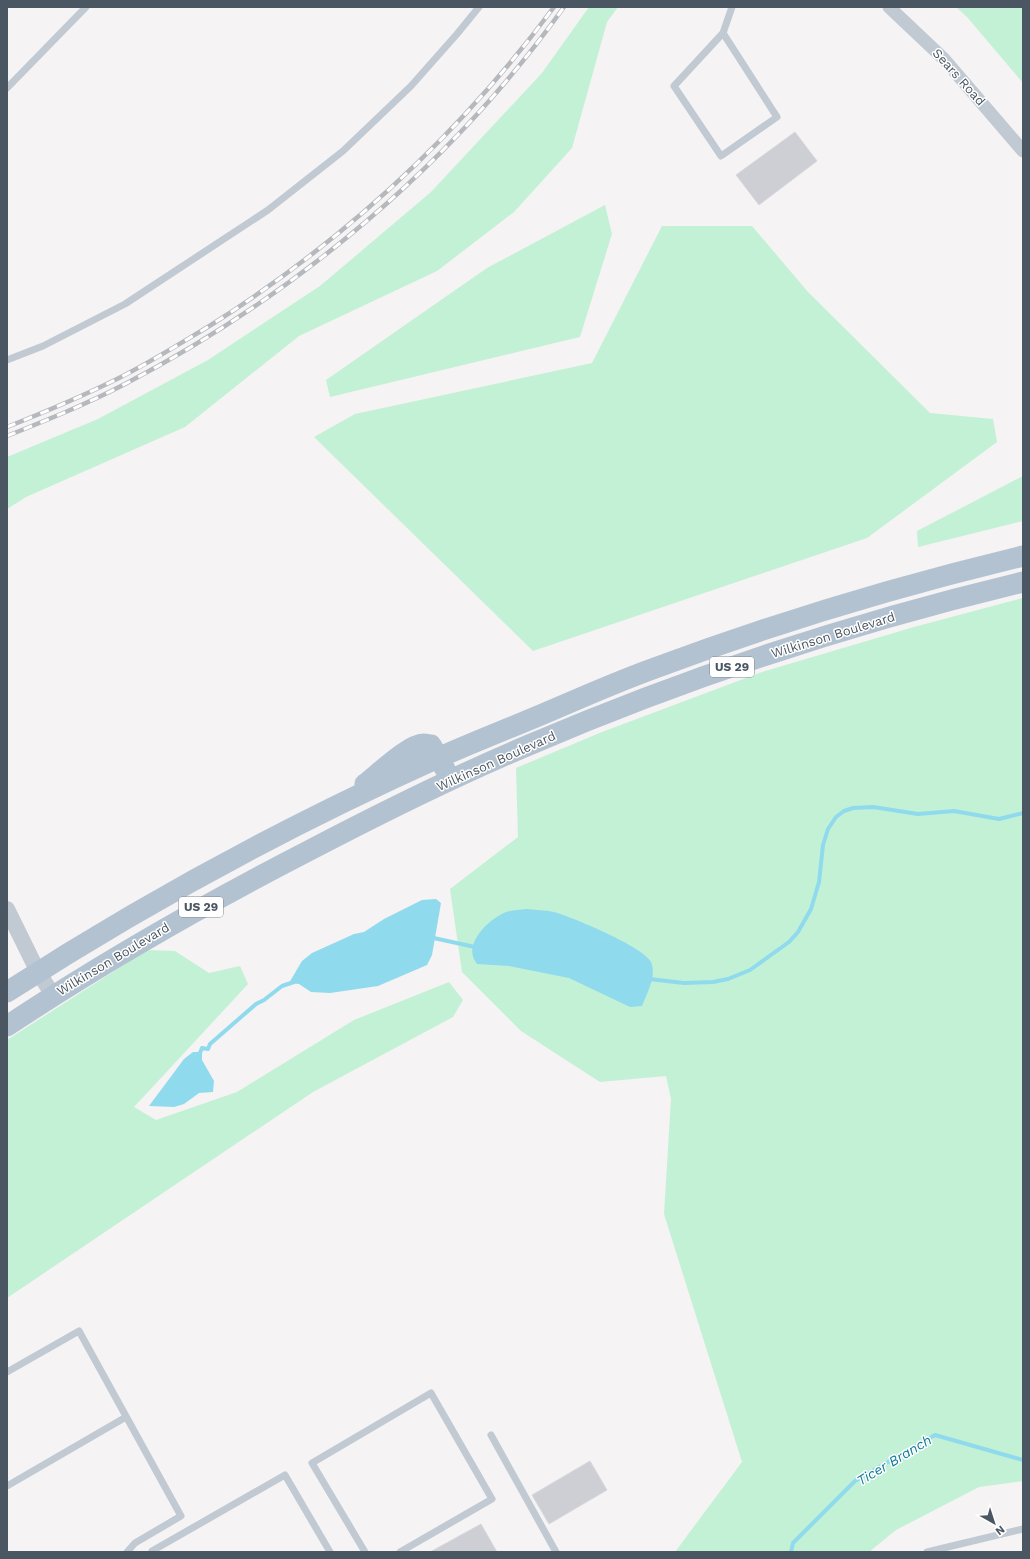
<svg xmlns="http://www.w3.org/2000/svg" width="1030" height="1559" font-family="'Work Sans',sans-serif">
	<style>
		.green { fill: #c3f1d5 }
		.water { fill: #90daee }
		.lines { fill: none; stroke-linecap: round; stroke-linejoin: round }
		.stream { stroke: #90daee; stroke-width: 4 }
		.building { fill: #cdcfd5; stroke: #d7d9de }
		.service { stroke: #c1cad2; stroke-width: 7 }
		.minor { stroke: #c1cad2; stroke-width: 13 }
		.tertiary { stroke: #c1cad2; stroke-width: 16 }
		.primary { stroke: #b3c2d1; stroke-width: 21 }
		.rail-casing { stroke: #b5b8bd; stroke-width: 4.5 }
		.rail { stroke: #fff; stroke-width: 3; stroke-dasharray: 9; stroke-linecap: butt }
		.labels { text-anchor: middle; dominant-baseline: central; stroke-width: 3; stroke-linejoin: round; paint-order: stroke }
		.shield { fill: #fff; stroke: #808990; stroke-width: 1 }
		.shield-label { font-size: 12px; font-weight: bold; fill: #4a5661 }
		.street-label { font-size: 13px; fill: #4a5661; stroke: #fff }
		.water-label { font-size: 14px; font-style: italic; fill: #0c7c9b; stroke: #fff }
	</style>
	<rect width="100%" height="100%" fill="#f5f3f3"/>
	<g class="green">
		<polygon points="589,7 618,7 607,22 572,148 514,212 437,271 299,336 185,427 26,497 7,509 7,457 98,419 208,360 320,286 431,192 542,73"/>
		<polygon points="956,7 1023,7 1023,83 967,17"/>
		<polygon points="605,205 612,234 580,337 330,397 326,380 487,268"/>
		<polygon points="662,226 752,226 808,292 930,413 993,419 997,442 867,538 533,651 314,437 355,414 592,363"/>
		<polygon points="1023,476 1023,521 918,547 917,531"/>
		<polygon points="1023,598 1023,1481 979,1487 896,1530 869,1552 675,1552 742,1462 664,1214 671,1099 666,1076 600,1082 521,1031 462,972 450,889 518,837 516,768 602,732 762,672 914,627"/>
		<polygon points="147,950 175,951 209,973 240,966 248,984 134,1107 156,1120 237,1092 354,1020 449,982 463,1000 453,1017 313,1092 7,1298 7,1040"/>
	</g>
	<g class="water">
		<polygon points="436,899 441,903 432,955 427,965 378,986 330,993 311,992 299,984 289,983 302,961 312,953 354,934 364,932 384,919 422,900"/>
		<path d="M526,909C535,910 545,910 554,912C572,917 644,947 651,962C657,976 647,993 642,1006L630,1007L569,978L509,966L477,964C462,946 486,922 502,914C508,910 519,910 526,909Z"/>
		<polygon points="202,1048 202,1060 214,1081 213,1092 199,1093 184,1104 174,1107 149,1106 184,1059 193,1052 198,1052"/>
	</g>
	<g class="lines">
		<g class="stream">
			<polyline points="429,937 475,947"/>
			<polyline points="649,979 684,983 713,982 728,979 750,970 789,942 798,932 811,909 819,882 823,845 828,829 836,817 844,811 853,808 873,807 918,814 954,811 999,819 1023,813"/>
			<polyline points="200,1053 202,1048 208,1049 210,1044 256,1004 264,1000 282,986 294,982"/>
			<polyline points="791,1552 793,1543 855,1481 935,1435 1023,1460"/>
		</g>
	</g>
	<g class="building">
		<polygon points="795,132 817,161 759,205 736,175"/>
		<polygon points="590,1461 607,1490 549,1524 532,1495"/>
		<polygon points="481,1524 497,1552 430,1552"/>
	</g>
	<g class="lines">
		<g class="service">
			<polyline points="723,33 777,117 721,156 674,86 723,33 732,7"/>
			<polyline points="7,88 86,7"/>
			<polyline points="7,360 43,346 125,304 268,210 343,151 411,86 457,34 479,7"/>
			<polyline points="7,1372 79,1331 181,1516 135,1543 127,1552"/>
			<polyline points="491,1435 556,1552"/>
			<polyline points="7,1486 126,1417"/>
			<polyline points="153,1552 152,1551 285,1475 330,1552"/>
			<polyline points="365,1552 312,1463 431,1393 492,1499 400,1552"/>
			<polyline points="927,1552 1023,1529"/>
		</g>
		<polyline class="minor" points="889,7 944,59 1023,151"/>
		<polyline class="tertiary" points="7,909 38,972 53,995"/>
		<g class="primary">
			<path d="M365,784C377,775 410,743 424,744C427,744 428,745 431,745L445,769"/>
			<path d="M7,992C145,903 289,825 438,758C469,744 500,732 531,719C572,702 613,683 655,668C775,623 898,586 1023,556"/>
			<path d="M7,1026C105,961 207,903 312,849C383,812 455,776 529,745C688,677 855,622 1023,582"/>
		</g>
		<g class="rail-casing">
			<g id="rail">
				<path d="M7,427C45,412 83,396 119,378C151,362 181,343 211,325C345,240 459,135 554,7"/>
				<path d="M7,436C47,420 87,404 125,384C297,294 451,165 564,7"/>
			</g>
		</g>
		<use href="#rail" class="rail"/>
	</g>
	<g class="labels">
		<g class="shield">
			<rect x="710" y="657" width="44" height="20" rx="3"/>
			<rect x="179" y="897" width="44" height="20" rx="3"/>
		</g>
		<g class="shield-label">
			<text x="732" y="667">US 29</text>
			<text x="201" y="907">US 29</text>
		</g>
		<g class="street-label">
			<text transform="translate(959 77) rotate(48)">Sears Road</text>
			<text transform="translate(833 635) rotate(-17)">Wilkinson Boulevard</text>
			<text transform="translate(496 761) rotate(-24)">Wilkinson Boulevard</text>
			<text transform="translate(113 959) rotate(-31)">Wilkinson Boulevard</text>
		</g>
		<g class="water-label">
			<text transform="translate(894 1460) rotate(-31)">Ticer Branch</text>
		</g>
	</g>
	<rect width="1030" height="1559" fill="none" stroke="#4a5661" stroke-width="16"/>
	<g transform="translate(994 1523) rotate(141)" stroke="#ffffff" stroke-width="3" paint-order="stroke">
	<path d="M0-3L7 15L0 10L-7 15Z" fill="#4a5661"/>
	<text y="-6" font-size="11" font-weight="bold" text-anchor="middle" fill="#4a5661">N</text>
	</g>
</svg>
